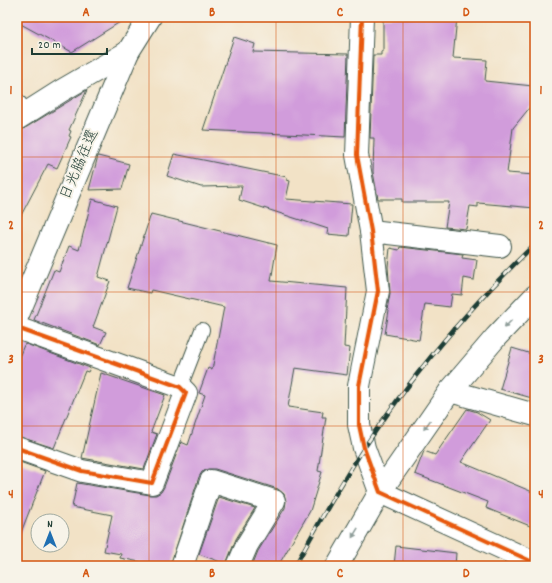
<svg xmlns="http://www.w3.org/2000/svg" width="552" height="583" font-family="Dekko,'Klee One',sans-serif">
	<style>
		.building { fill: #d19cdb }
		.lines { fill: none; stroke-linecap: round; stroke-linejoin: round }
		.service-casing { stroke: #3f564a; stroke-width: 16 }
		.minor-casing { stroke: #3f564a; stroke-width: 24 }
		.tertiary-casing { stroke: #3f564a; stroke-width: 24 }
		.primary-casing { stroke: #3f564a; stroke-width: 24 }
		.service { stroke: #fff; stroke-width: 14 }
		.minor { stroke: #fff; stroke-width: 22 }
		.tertiary { stroke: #fff; stroke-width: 22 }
		.primary { stroke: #fff; stroke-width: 22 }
		.rail-casing { stroke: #1f3d34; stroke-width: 4.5 }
		.rail { stroke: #f7f3e8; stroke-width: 3; stroke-dasharray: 9; stroke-linecap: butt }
		.cycleway-casing { stroke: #f7f3e8; stroke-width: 6 }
		.cycleway { stroke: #e8590c; stroke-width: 4 }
		.oneway { fill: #8f9e9a }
		.grid { fill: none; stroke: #d45610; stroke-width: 1; stroke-opacity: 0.55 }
		.labels { text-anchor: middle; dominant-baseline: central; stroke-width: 4; stroke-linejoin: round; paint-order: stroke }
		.street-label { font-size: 15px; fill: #1f3d34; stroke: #f7f3e8 }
		.neatline { fill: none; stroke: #d45610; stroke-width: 1.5 }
		.grid-label { font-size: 13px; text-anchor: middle; font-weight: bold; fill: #d45610 }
	</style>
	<rect width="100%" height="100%" fill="#f7f3e8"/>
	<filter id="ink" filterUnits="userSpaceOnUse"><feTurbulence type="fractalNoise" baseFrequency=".025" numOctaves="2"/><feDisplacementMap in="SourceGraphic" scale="8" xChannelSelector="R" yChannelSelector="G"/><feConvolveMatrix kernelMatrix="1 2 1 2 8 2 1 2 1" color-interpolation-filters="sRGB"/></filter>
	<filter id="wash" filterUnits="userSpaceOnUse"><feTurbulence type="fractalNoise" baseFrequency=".012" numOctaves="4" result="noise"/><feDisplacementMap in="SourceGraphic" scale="16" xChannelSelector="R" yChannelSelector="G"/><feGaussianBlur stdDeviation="0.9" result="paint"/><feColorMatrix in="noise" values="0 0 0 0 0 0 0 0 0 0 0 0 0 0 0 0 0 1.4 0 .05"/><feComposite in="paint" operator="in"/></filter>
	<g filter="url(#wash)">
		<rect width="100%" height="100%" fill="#f2e2c6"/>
		<g id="blocks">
			<g class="building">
				<polygon points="17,17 128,17 72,52 17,22"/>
				<polygon points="383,17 457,17 453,58 487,60 485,81 533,86 531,106 513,128 507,173 535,175 535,208 478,203 478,207 470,206 466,229 445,227 449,202 402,202 402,199 378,199 373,172 374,138 370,138 373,55 381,55 381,51 383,51"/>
				<polygon points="234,37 255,44 253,52 348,54 345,137 203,130"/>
				<polygon points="87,90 69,130 71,131 69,136 71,137 57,168 48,164 17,223 17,133"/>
				<polygon points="174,154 287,177 287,180 290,181 286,199 352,204 349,236 327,234 328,229 239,200 242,186 201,187 167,176"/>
				<polygon points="98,156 129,164 122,189 89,190"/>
				<polygon points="92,199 117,206 98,277 110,281 93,327 106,332 100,345 34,320 54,270 59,272 69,246 79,250"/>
				<polygon points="151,214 277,245 271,281 347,288 344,347 350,348 347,375 295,368 288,407 323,412 322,417 326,417 318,471 322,472 310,511 278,566 252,566 258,551 285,508 286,501 284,494 278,489 215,469 208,469 202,472 199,477 170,566 139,566 140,562 120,558 121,554 104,551 112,515 72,507 77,483 150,495 156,495 161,492 164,487 181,442 188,445 205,395 199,393 208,368 212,370 224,307 151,290 150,293 127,288"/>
				<polygon points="400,247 463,254 462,258 477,260 474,280 464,278 462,295 452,294 450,307 425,304 419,340 385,334 389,310 387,310 390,293 388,267 390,248 399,250"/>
				<polygon points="26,344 90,368 88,372 85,371 54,448 17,436 17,362 24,345"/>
				<polygon points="512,348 535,355 535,386 532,398 500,389"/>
				<polygon points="101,373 165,395 151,432 157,434 144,469 82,458"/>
				<polygon points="467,409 477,412 490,420 461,462 535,493 535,528 486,508 488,502 415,474 424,451 435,455"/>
				<polygon points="17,461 45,471 18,540 17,539"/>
				<polygon points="219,497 255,508 236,539 226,564 199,554"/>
				<polygon points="396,546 456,553 455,566 394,566"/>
			</g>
		</g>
	</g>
	<g filter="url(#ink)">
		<use href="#blocks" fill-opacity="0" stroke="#3f564a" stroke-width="1"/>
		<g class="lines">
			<g class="service-casing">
				<g id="service">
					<polyline points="17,100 27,113"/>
					<polyline points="180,387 202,330"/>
				</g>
			</g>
			<g class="minor-casing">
				<g id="minor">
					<polyline points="362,17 357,155 371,231 378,291 359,386 359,425 364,448 380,492 535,563"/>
					<polyline points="371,231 500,246"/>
					<polyline points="17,328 180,387 186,393 152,483 82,471 17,448"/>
					<polyline points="450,391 535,415"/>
					<polyline points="182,566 211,481 274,501 247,545 238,566"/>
					<polyline points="337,566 380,492 450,391 496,337 535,296"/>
				</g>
			</g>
			<g class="tertiary-casing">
				<polyline id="tertiary" points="17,317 128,52"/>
			</g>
			<g class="primary-casing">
				<polyline id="primary" points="17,119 61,91 128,52 150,17"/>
			</g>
			<use href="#service" class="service"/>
			<use href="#minor" class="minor"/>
			<use href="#tertiary" class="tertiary"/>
			<use href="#primary" class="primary"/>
			<g class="rail-casing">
				<path id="rail" d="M295,566C317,526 339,486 364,448C413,374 471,305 535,244"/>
			</g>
			<use href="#rail" class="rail"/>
			<g class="cycleway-casing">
				<g id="cycleway">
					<polyline points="362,17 357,155 371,231 378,291 359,386 359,425 364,448 380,492 535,563"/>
					<polyline points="17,328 180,387 186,393 152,483 82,471 17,448"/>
				</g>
			</g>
			<use href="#cycleway" class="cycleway"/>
		</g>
		<defs><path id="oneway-solid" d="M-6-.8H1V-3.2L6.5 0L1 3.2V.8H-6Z"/></defs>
		<g class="oneway">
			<use href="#oneway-solid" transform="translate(508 324) rotate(134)"/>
			<use href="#oneway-solid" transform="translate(427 425) rotate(125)"/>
			<use href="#oneway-solid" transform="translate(355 533) rotate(121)"/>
		</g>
	</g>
	<path class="grid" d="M149,17V566M276,17V566M403,17V566M17,157H535M17,292H535M17,426H535"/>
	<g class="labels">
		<g class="street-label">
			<text transform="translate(80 165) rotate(-67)">日光脇往還</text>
		</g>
	</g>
	<rect width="552" height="583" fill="none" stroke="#f7f3e8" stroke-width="44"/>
	<g transform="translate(50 533)"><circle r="19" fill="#f7f3e8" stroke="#a1aaa0"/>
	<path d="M0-3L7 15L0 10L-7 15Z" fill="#1f6fb2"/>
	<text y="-6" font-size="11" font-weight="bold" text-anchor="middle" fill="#1f3d34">N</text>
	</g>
	<path d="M32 48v6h75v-6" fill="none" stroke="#1f3d34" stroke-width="2"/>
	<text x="38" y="48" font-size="12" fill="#1f3d34" stroke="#f7f3e8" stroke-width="3" paint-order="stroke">20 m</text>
	<rect x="22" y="22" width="508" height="539" class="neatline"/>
	<g class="grid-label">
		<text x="86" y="16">A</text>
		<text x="212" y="16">B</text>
		<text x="340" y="16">C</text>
		<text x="466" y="16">D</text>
		<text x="11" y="94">1</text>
		<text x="541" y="94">1</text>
		<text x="11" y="229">2</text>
		<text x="541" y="229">2</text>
		<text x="11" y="363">3</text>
		<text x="541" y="363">3</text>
		<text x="11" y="498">4</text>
		<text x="541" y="498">4</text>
		<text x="86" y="577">A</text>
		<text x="212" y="577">B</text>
		<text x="340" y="577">C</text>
		<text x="466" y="577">D</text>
	</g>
</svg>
